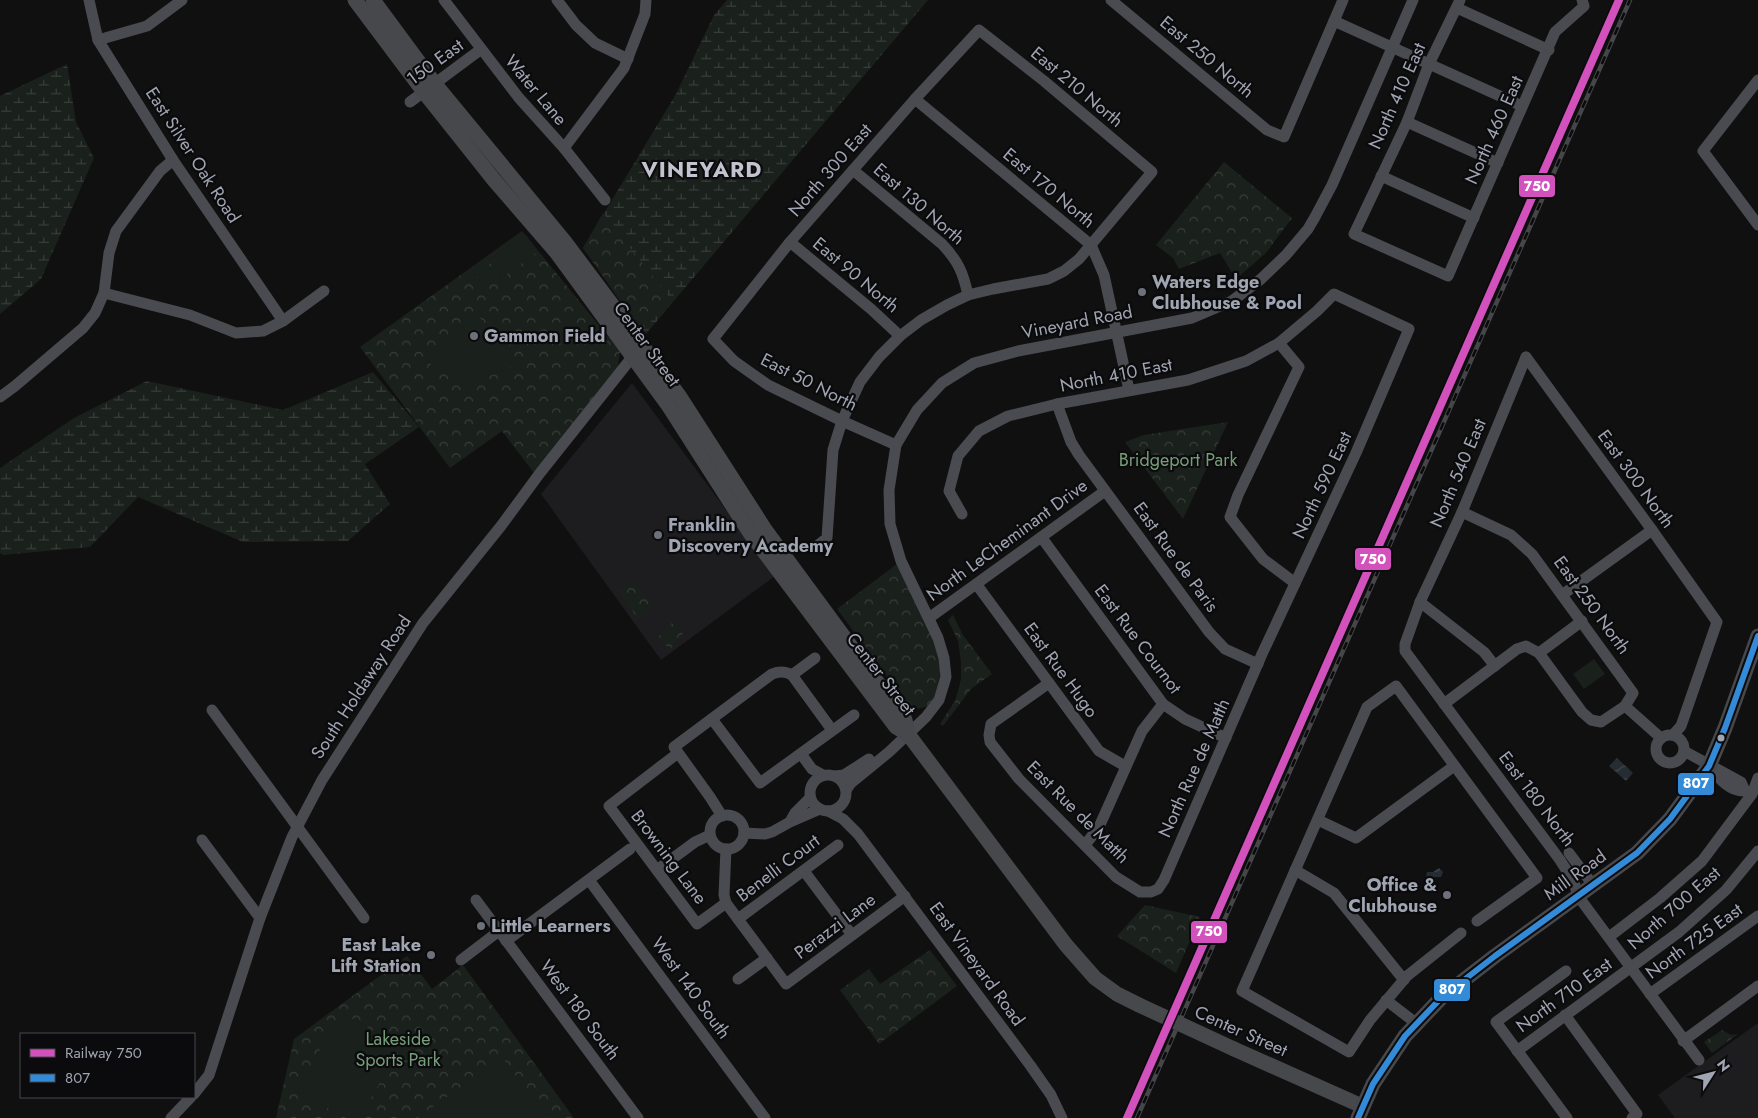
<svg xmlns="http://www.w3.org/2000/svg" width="1758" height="1118" font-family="Jost,sans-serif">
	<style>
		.built { fill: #1d1d1f }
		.wetland { fill: url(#wetland-marsh) }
		.park { fill: url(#park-crowns) }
		.garden { fill: #1a201b }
		.water { fill: url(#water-waves) }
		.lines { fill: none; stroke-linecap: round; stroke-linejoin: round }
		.minor { stroke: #4a4b50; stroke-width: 11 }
		.major { stroke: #46484b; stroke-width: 15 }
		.rail-casing { stroke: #454649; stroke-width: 4.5 }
		.rail { stroke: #0b0a0c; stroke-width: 2.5; stroke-dasharray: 8; stroke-linecap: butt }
		.major-bridge { stroke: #46484b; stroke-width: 15 }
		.bus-1-casing { stroke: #0b0a0c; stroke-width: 10 }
		.bus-1 { stroke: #338bd7; stroke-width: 6 }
		.rail-1-casing { stroke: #0b0a0c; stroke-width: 11 }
		.rail-1 { stroke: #d251bc; stroke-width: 8 }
		.poi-dot { fill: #6e7179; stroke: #0b0a0c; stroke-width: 2 }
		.bus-dot { fill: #a0a5b2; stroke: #0b0a0c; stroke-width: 2 }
		.labels { text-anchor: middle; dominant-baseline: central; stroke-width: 4.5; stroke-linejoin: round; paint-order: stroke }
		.street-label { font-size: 18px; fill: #a0a5b2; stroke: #0b0a0c }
		.poi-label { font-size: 18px; font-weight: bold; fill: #a0a5b2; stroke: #0b0a0c; text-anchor: start }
		.park-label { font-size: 18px; fill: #779e7a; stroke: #0b0a0c }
		.district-label { font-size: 22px; font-weight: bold; letter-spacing: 1px; fill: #c1c4ce; stroke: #0b0a0c }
		.line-badge { stroke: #0b0a0c; stroke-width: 2 }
		.badge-label { font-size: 14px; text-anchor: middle; font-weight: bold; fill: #fff }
	</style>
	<defs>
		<pattern id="wetland-marsh" width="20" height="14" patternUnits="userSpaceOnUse" patternTransform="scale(1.25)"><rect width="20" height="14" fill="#1a201b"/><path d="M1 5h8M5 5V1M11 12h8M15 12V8" fill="none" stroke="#383d3a"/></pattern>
		<pattern id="park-crowns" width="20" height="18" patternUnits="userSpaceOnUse" patternTransform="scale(1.25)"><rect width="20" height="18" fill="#1a201b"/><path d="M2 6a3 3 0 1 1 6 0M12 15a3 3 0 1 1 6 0" fill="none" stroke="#383d3a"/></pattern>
		<pattern id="water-waves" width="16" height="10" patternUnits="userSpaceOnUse" patternTransform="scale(1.25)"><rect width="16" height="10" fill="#262c33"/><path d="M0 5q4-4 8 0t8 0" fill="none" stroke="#42484e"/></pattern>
	</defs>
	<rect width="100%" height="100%" fill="#101010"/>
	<g class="built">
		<polygon points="632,383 775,576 661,660 541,494"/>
		<polygon points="1758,1023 1758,1118 1675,1118 1658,1095"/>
	</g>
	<g class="wetland">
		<polygon points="727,0 928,0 646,334 583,248 676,94 714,15"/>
		<polygon points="67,64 76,122 94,158 41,279 0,314 0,96"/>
		<polygon points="373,372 419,427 365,464 390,504 348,541 243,542 138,497 90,547 3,555 0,553 0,468 74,418 147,381 283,410"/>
	</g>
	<g class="park">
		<polygon points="1224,162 1292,218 1266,253 1236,279 1220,253 1179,269 1173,258 1156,245"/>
		<polygon points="603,213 670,298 639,328 583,248"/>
		<polygon points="522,231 620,351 618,366 534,473 502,431 450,468 360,347"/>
		<polygon points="1228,422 1183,519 1125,442 1144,435"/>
		<polygon points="901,561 944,658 939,700 929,706 912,710 837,609"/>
		<polygon points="634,580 654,607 638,619 618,591"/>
		<polygon points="953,615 963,635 992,674 971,689 943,726 940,724 955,701 961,680 961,661 958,641 948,620"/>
		<polygon points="673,622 684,632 670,650 658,637"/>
		<polygon points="1145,905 1200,917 1176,973 1117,936"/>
		<polygon points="930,950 957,986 879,1044 840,990 869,969 880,984"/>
		<polygon points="407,956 432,989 463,965 574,1118 276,1118 294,1039"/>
		<polygon points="1722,1030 1731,1035 1738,1034 1712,1053 1704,1042"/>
	</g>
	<g class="garden">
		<polygon points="525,234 538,251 502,278 488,260"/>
		<polygon points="485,264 495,275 483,285 474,272"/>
		<path d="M477,315L520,362C494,376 467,388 439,371C433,367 429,362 424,357Z"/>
		<polygon points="1594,659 1605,674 1584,689 1573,674"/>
		<polygon points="341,1012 401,1047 359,1118 346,1118 297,1091"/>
		<polygon points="502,1057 546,1118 418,1118"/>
	</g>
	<g class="water">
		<polygon points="1617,758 1633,773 1626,781 1609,766"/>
		<polygon points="1439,868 1443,872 1441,877 1434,877 1429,880 1426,878 1427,872 1433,872"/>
	</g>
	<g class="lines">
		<g class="minor">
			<polyline points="89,0 98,40 173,160 283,321"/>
			<polyline points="444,0 519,98 564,148 605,200"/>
			<polyline points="557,0 576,25 595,43 628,59"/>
			<polyline points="1111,0 1267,130 1284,137 1343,0"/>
			<polyline points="1460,0 1429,64 1407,122 1354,234 1448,276 1555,32 1582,8 1584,6 1582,0"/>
			<polyline points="1457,8 1549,50"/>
			<polyline points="1334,21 1522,106"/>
			<polyline points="98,40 147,26 182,0"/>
			<polyline points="1758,80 1703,151 1758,225"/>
			<polyline points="915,99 1091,245 1104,275 1129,390"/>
			<polyline points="410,102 480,50"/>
			<polyline points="1407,122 1498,163"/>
			<polyline points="564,148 624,68 645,14 646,0"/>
			<path d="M853,170L942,244C958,261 963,272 968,295"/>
			<polyline points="1381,176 1474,218"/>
			<polyline points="790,242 871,309 900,336"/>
			<polyline points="104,293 190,315 236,333 263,331 283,321 324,291"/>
			<polyline points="1279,343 1299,367 1238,495 1230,517 1263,559 1295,583"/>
			<polyline points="1526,357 1462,512 1420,602 1405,644 1405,651 1560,860 1574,882 1578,896 1699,1060"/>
			<polyline points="1526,357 1652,530 1717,622 1681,726 1673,735"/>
			<polyline points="0,397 15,386 83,328 95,313 104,293 109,253 116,231 160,171 173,160"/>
			<polyline points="1057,404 1071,442 1079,455 1209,632 1225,649 1258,664"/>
			<polyline points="1462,512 1511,535 1532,554 1633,693 1625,706 1601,722 1591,720 1582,712 1539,653"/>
			<polyline points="962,514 949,491 958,456 979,431 1008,416 1057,404 1188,380 1246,361 1279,343 1317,311 1334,294 1409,329 1356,453 1262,654 1164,880 1158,889 1151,892 1140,892 1116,877 1019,779 990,742 989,735 991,724 1049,683"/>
			<polyline points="1042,538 1163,704 1185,719 1226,738"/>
			<polyline points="817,546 827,538 833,450 842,421 860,382 879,357 900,336 921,320 947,305 968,295 993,289 1048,279 1064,271 1079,259 1152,172 1044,81 979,30 915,99 790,242 713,339 734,361 768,385 842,421 896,445"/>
			<polyline points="977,585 1099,751 1125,766"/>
			<polyline points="1562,595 1652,530"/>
			<polyline points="1420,602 1484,652 1495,666"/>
			<polyline points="929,618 1105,491"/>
			<polyline points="792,675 815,658"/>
			<polyline points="1444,704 1517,649 1526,646 1539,653 1582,621"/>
			<polyline points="1625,706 1661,738"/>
			<polyline points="212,710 364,918"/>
			<polyline points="712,719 760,783 854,715"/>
			<circle cx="1670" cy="749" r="14"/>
			<path d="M1684,751L1741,782L1745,791C1729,792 1718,777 1709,766"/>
			<polyline points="678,753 609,806 697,924 726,903"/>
			<polyline points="801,754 812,769 823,775"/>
			<circle cx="828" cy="793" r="18"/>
			<polyline points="835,776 844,775 869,759"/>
			<polyline points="846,790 851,783 889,752 926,717 939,700 946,677 944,658 938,638 901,561 890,524 889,490 896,445 917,410 942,383 974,363 1018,351 1192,318 1232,301 1261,279 1286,255 1308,229 1315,217 1332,185 1413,0"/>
			<polyline points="828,811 843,819 858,834 1030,1065 1051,1095 1062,1118"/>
			<circle cx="727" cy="832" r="17"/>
			<path d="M722,816L710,797L674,747L772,674C779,671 785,671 792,675L832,730"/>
			<polyline points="791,820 795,813 810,798"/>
			<polyline points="1318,820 1356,838 1454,766"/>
			<polyline points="744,833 765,834 772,832 790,822 820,809"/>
			<polyline points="202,840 260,918"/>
			<polyline points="1085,845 1099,827 1142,731 1163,704"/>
			<polyline points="726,849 724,895 726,903 786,984 905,896"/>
			<polyline points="1569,853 1593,885"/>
			<polyline points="657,870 695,842 710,835"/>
			<polyline points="1295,870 1334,893 1404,980"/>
			<polyline points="804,871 852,935"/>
			<polyline points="589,880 765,1118"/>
			<polyline points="476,900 638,1118"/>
			<polyline points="738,919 838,845"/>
			<polyline points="1461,933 1407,976 1370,1020 1349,1052 1242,991 1367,707 1396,686 1537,878 1477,921"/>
			<polyline points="1609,937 1660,898 1702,861 1752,794 1758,778"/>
			<polyline points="506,941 630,849"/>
			<polyline points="461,960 499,931"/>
			<polyline points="1566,971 1496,1022 1567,1118"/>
			<polyline points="738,979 767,958"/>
			<polyline points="1650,994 1758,916"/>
			<polyline points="1386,1000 1417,1024"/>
			<polyline points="1565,1015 1637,1114 1632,1118"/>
			<polyline points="1683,1041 1758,986"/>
			<polyline points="1517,1051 1679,932 1726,890 1758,851"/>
			<polyline points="194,1094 209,1075 260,918 292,837 322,780 423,623 501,526 540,473 610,385 633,356 638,353"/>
			<polyline points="171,1118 191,1097"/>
		</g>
		<g class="major">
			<polyline points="355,0 424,92 494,180 557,253 668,405 750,533 896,727 908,734"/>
			<polyline points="373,0 435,84 565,242 619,314 680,397 766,531 905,720 908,734 1066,945 1095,978 1117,994 1139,1005"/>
			<polyline points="1234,1049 1362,1106"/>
			<polyline points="1358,1118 1373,1084 1405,1036 1442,997 1495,956 1637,853 1670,819 1709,766 1725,728 1758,636"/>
		</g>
		<g class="rail-casing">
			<polyline id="rail" points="1137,1118 1630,0"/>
		</g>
		<use href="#rail" class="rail"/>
		<polyline class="major-bridge" points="1139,1005 1234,1049"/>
		<g class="bus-1-casing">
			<polyline id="bus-1" points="1358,1118 1373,1084 1405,1036 1442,997 1495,956 1637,853 1670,819 1709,766 1725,728 1758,636"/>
		</g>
		<use href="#bus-1" class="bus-1"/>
		<g class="rail-1-casing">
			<polyline id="rail-1" points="1127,1118 1619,0"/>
		</g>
		<use href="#rail-1" class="rail-1"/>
	</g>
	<g class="poi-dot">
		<circle cx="1142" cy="292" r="5"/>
		<circle cx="474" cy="336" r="5"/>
		<circle cx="658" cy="535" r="5"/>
		<circle cx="1447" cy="895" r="5"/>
		<circle cx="481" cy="926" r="5"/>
		<circle cx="431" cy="955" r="5"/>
	</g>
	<circle class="bus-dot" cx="1721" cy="738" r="4.5"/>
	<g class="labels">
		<g class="street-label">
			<text transform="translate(1207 57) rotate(40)">East 250 North</text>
			<text transform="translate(435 62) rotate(-36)">150 East</text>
			<text transform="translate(1077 87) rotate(40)">East 210 North</text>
			<text transform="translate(536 90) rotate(50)">Water Lane</text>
			<text transform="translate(1397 96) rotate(-66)">North 410 East</text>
			<text transform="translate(1494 130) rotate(-66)">North 460 East</text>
			<text transform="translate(193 155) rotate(57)">East Silver Oak Road</text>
			<text transform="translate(830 170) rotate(-49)">North 300 East</text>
			<text transform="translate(1049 188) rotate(40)">East 170 North</text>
			<text transform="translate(919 204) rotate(41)">East 130 North</text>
			<text transform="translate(856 275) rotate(40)">East 90 North</text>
			<text transform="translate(1077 322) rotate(-11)">Vineyard Road</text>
			<text transform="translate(647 344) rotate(54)">Center Street</text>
			<text transform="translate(1116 375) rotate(-11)">North 410 East</text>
			<text transform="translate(809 382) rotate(27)">East 50 North</text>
			<text transform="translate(1458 473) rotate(-67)">North 540 East</text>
			<text transform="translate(1636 479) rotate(54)">East 300 North</text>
			<text transform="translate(1322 485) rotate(-65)">North 590 East</text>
			<text transform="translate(1007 540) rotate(-36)">North LeCheminant Drive</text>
			<text transform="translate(1176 557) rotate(54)">East Rue de Paris</text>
			<text transform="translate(1592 605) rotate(54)">East 250 North</text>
			<text transform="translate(1138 639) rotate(53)">East Rue Cournot</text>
			<text transform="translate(1061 670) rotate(54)">East Rue Hugo</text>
			<text transform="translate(881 674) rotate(52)">Center Street</text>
			<text transform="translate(361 687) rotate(-57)">South Holdaway Road</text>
			<text transform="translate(1194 768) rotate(-66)">North Rue de Matth</text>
			<text transform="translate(1537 799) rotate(53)">East 180 North</text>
			<text transform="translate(1078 812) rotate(45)">East Rue de Matth</text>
			<text transform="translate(669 857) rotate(53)">Browning Lane</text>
			<text transform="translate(778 868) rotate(-37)">Benelli Court</text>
			<text transform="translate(1575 875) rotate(-36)">Mill Road</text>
			<text transform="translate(1674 908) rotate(-41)">North 700 East</text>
			<text transform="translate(835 926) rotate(-37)">Perazzi Lane</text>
			<text transform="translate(1694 941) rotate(-36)">North 725 East</text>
			<text transform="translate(977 964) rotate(54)">East Vineyard Road</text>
			<text transform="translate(691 988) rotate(54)">West 140 South</text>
			<text transform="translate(1564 995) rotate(-36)">North 710 East</text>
			<text transform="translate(580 1010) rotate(53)">West 180 South</text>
			<text transform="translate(1241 1031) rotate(24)">Center Street</text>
		</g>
		<g class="poi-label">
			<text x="1152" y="282">Waters Edge<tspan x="1152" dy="21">Clubhouse &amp; Pool</tspan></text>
			<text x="484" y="336">Gammon Field</text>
			<text x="668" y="525">Franklin<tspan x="668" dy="21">Discovery Academy</tspan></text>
			<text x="1437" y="885" text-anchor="end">Office &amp;<tspan x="1437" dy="21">Clubhouse</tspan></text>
			<text x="491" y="926">Little Learners</text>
			<text x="421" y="945" text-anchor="end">East Lake<tspan x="421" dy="21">Lift Station</tspan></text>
		</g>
		<g class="park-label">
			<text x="1178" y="460">Bridgeport Park</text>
			<text x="398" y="1039">Lakeside<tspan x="398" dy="21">Sports Park</tspan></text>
		</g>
		<g class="district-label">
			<text x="702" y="169">VINEYARD</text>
		</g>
	</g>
	<g class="line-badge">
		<rect x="1518" y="174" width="38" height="24" rx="5" fill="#d251bc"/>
		<rect x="1354" y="547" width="38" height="24" rx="5" fill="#d251bc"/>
		<rect x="1677" y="772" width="38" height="24" rx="5" fill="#338bd7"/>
		<rect x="1190" y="920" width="38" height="24" rx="5" fill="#d251bc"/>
		<rect x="1433" y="978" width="38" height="24" rx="5" fill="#338bd7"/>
	</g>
	<g class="badge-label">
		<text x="1537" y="191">750</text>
		<text x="1373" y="564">750</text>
		<text x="1696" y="788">807</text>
		<text x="1209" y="936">750</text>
		<text x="1452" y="994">807</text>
	</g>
	<rect x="20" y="1033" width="175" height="65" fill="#0b0a0c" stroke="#47484e"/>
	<rect x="30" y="1049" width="25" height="8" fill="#d251bc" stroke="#47484e"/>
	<text x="65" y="1058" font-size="15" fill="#a0a5b2">Railway 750</text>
	<rect x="30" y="1074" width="25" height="8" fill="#338bd7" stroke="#47484e"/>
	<text x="65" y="1083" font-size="15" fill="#a0a5b2">807</text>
	<g transform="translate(1713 1073) rotate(54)" stroke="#0b0a0c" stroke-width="4" paint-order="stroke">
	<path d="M0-4L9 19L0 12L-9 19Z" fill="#a0a5b2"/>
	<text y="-8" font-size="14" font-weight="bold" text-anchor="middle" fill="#a0a5b2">N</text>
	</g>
</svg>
